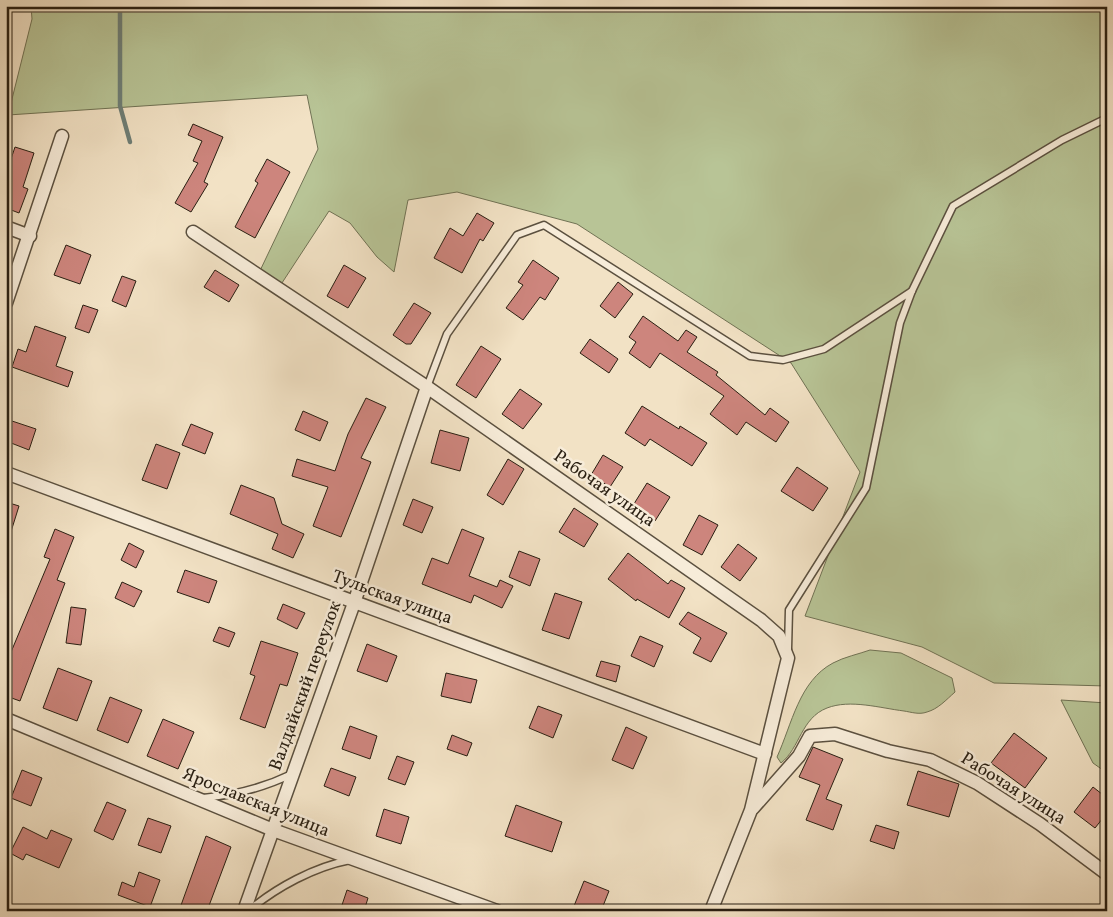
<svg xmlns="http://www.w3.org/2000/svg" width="1113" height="917" font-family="Vollkorn,serif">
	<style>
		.green { fill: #b8c496; stroke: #707254 }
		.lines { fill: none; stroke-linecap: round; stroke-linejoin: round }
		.stream { stroke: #6e7e76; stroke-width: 4.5 }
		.building { fill: #cd857d; stroke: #291f12 }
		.lane-casing { stroke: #5b503f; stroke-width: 9 }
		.street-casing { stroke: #5b503f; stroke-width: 15 }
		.lane { stroke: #f7ecd9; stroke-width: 6 }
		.street { stroke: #f7ecd9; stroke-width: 12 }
		.labels { text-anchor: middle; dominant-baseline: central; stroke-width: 5; stroke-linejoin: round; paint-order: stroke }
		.street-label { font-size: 18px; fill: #291f12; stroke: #f7ecd9 }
	</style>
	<rect width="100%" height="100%" fill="#f2e2c5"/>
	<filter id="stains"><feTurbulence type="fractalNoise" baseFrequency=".004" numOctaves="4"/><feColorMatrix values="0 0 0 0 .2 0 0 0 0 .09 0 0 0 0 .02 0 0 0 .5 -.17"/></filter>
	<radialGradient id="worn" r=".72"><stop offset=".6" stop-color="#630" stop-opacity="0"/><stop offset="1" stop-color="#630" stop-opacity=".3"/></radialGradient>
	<g class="green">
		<polygon points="31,6 1107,6 1107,686 994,683 922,647 805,616 860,472 791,363 577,224 457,192 408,200 394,272 377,257 350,223 329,211 278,289 257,277 318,149 307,95 8,115 32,19"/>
		<path d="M870,650L901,653L952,678L955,692C946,700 938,709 927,712C919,715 911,712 904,711C880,708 850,699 827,708C801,718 800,748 781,763L777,757C792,724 799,681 833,663C844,657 859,654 870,650Z"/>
		<polygon points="1061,700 1107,703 1107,773 1093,763"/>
	</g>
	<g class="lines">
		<polyline class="stream" points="120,6 120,106 130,142"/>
	</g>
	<g class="building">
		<polygon points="193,124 223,137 204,182 208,184 191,212 175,203 198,163 193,161 202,141 188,135"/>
		<polygon points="15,147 34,153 23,187 28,189 19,213 6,208 6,174"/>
		<polygon points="267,159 290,172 255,238 235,227 258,183 255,181"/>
		<polygon points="477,213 494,223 483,241 480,239 462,273 434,258 450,228 463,236"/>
		<polygon points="66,245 91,255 80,284 54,275"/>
		<polygon points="533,260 559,278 545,300 540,297 523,320 506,308 523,285 518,282"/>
		<polygon points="344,265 366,278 348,308 327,296"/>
		<polygon points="215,270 239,285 229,302 204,287"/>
		<polygon points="122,276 136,281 126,307 112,301"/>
		<polygon points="618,282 633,294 615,318 600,306"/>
		<polygon points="414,303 431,313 411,344 406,344 393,335"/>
		<polygon points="83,305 98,310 89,333 75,328"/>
		<polygon points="643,316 678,341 686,330 697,337 687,352 718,372 716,375 765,415 770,408 789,422 776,442 746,422 737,435 710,414 724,396 660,353 650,368 629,353 636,342 629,337"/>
		<polygon points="35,326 66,337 56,366 73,372 68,387 12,367 18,349 26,352"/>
		<polygon points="590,339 618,359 609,373 580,353"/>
		<polygon points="481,346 501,359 476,398 456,385"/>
		<polygon points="520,389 542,404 523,429 502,414"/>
		<polygon points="366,398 386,407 361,458 371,462 341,537 313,526 328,487 292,476 297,459 335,471 348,434"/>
		<polygon points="642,406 679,429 680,426 707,443 692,466 650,439 645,446 625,433"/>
		<polygon points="303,411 328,422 320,441 295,430"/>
		<polygon points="12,421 36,429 29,450 6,441"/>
		<polygon points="191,424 213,433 205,454 182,445"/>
		<polygon points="440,430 469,438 460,471 431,463"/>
		<polygon points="156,444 180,453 167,489 142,480"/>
		<polygon points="603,455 623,467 610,487 591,475"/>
		<polygon points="508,459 524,469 503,505 487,495"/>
		<polygon points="797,467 828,488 813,511 781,491"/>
		<polygon points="647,483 670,497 655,521 632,507"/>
		<polygon points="241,485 274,498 282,524 304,534 293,558 272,549 278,534 230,514"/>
		<polygon points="413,499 433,507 422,533 403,525"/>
		<polygon points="6,502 19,506 9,538 6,538"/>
		<polygon points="574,508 598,524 584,547 559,532"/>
		<polygon points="699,515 718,525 702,555 683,545"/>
		<polygon points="55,529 74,537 57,580 65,583 20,701 6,696 6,664 50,559 44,557"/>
		<polygon points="462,529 484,538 469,576 497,587 500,580 513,586 502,608 474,595 471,603 422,584 432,558 448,564"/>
		<polygon points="129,543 144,551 136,568 121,560"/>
		<polygon points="738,544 757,558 740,581 721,567"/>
		<polygon points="519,551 540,559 530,586 509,577"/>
		<polygon points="628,553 668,584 671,580 685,588 669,618 637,599 636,601 608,579"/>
		<polygon points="185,570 217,581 209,603 177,592"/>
		<polygon points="122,582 142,591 134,607 115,598"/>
		<polygon points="555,593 582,602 569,639 542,630"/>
		<polygon points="283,604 305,613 297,629 277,619"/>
		<polygon points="71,607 86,609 81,645 66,643"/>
		<polygon points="688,612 727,633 711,662 693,653 701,638 679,624"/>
		<polygon points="219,627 235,633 229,647 213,641"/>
		<polygon points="640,636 663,646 654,667 631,656"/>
		<polygon points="261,641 298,653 287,686 280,684 265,728 240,719 255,676 250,674"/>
		<polygon points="367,644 397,656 387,682 357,671"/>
		<polygon points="601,661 620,666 616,682 596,676"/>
		<polygon points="58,668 92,681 77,721 43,708"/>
		<polygon points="446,673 477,680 471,703 441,696"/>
		<polygon points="110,697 142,710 128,743 97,730"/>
		<polygon points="538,706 562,715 553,738 529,728"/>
		<polygon points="163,719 194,732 178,769 147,756"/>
		<polygon points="350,726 377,736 370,759 342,749"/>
		<polygon points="626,727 647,737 633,769 612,760"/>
		<polygon points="1014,733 1047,758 1025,788 991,763"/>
		<polygon points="452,735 472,743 467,756 447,749"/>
		<polygon points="813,747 843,759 826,799 842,805 833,830 806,820 820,785 799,777"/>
		<polygon points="397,756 414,762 405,785 388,779"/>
		<polygon points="331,768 356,777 349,796 324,786"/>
		<polygon points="22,770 42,778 31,806 11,798"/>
		<polygon points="918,771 959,784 949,817 907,805"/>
		<polygon points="1093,787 1107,798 1107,813 1095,828 1074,812"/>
		<polygon points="107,802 126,810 113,840 94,831"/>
		<polygon points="516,805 562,822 552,852 505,836"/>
		<polygon points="384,809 409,817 401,844 376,836"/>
		<polygon points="148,818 171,826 161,853 138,845"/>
		<polygon points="876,825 899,832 894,849 870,841"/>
		<polygon points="23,827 47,839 51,830 72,839 59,868 26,854 23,860 10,853"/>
		<polygon points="206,836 231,847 207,911 188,911 180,908"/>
		<polygon points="139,872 160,880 150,907 118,895 122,882 134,887"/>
		<polygon points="584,881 609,891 601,911 585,911 574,906"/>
		<polygon points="347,890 368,898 364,911 340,911"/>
	</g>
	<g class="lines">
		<g class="lane-casing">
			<g id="lane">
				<polyline points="427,387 447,334 517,235 544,225 750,356 783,360 824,349 912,291"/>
				<polyline points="788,649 789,610 866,488 900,323 912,291 953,206 1062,140 1107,118"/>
				<path d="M203,798C236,795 263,788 292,774"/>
				<path d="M248,911C277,887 314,867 350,860"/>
			</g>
		</g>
		<g class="street-casing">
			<g id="street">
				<polyline points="6,227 30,236"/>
				<polyline points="193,232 427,387 761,620 779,636 788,658 751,810 711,911"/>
				<polyline points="6,303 62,136"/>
				<polyline points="6,473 765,754"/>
				<polyline points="6,719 273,830 497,911"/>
				<polyline points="753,808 799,756 810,736 835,734 888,751 930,760 977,783 1040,824 1107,874"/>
				<polyline points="244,911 354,603 427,387"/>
			</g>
		</g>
		<use href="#lane" class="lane"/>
		<use href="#street" class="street"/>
	</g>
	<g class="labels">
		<g class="street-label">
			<text transform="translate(604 489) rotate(35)">Рабочая улица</text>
			<text transform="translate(392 598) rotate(20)">Тульская улица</text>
			<text transform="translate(306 686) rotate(-70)">Валдайский переулок</text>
			<text transform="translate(1013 789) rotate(32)">Рабочая улица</text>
			<text transform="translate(256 803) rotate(22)">Ярославская улица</text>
		</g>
	</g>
	<rect width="1113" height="917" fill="none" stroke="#f2e2c5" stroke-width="25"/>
	<rect x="8" y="8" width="1098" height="902" fill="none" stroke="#291f12" stroke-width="2.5"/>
	<rect x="12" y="12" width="1088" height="892" fill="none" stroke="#291f12"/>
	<rect width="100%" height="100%" filter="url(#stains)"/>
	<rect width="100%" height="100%" fill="url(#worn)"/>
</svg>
